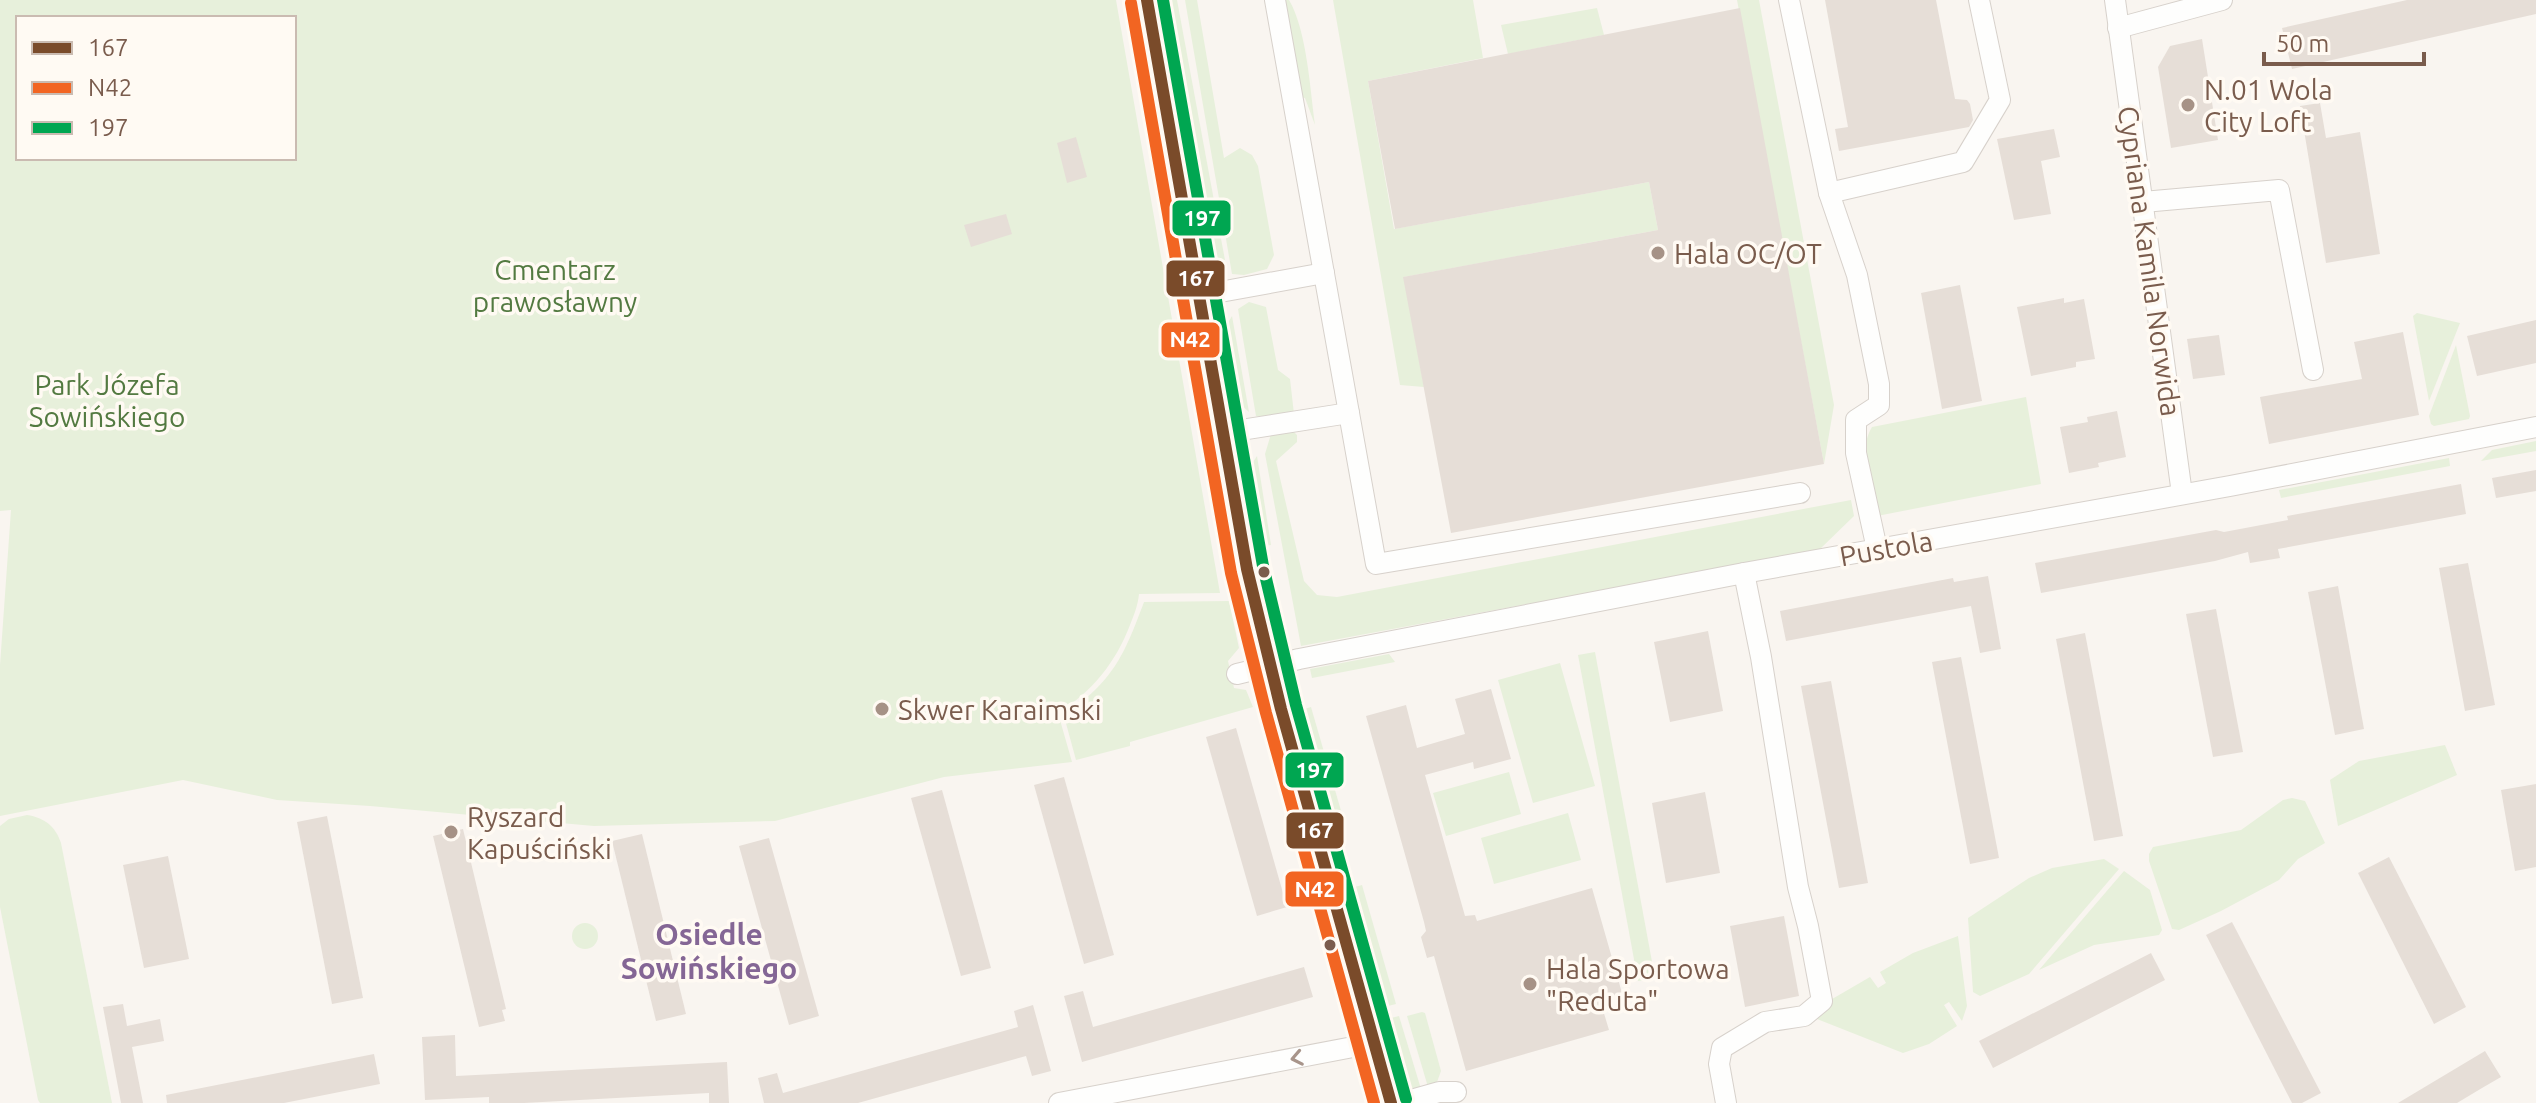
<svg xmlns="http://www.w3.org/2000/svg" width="2536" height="1103" font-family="Ubuntu,sans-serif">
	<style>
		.green { fill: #e7f0db; fill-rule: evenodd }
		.building { fill: #e6ded7 }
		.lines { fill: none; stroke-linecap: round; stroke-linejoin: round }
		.minor-casing { stroke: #d7d1cb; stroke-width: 22 }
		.minor { stroke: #fefefd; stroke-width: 20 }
		.bus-1-casing { stroke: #fffaf3; stroke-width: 18 }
		.bus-2-casing { stroke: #fffaf3; stroke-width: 18 }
		.bus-3-casing { stroke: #fffaf3; stroke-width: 18 }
		.bus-1 { stroke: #7a4b2a; stroke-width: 12 }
		.bus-2 { stroke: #f26522; stroke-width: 12 }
		.bus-3 { stroke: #00a651; stroke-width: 12 }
		.oneway { stroke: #a8958b }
		.poi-dot { fill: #a69286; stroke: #fffaf3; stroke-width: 3 }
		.bus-dot { fill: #7a5c4d; stroke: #fffaf3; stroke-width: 3 }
		.labels { text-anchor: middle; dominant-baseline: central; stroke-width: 7; stroke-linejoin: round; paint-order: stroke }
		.poi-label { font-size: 28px; fill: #7a5c4d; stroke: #fffaf3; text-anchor: start }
		.street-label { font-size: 28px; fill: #7a5c4d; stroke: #fffaf3 }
		.park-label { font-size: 28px; fill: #537a41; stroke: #fffaf3 }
		.neighbourhood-label { font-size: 30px; font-weight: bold; fill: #846695; stroke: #fffaf3 }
		.line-badge { stroke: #fffaf3; stroke-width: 3 }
		.badge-label { font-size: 22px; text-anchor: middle; font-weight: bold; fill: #fff }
	</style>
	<rect width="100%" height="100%" fill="#f9f5f0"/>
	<g class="green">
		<path d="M0,0H1116L1220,593L1139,594C1138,605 1134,615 1130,625C1116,662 1092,692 1058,713L1072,762L944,777L775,821L594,826L370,806L277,800L183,780L0,816V665L11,510L0,511ZM18,18H294V158H18Z"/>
		<polygon points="1166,0 1177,0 1227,271 1209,258"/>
		<polygon points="1185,0 1197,0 1224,158 1240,148 1252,155 1258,166 1274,255 1267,269 1244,275 1232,274"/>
		<path d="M1280,0H1289C1307,31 1310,89 1315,125L1305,98L1299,97Z"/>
		<polygon points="1333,0 1473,0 1483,58 1368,81 1394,229 1649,182 1658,230 1404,277 1424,387 1400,385"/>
		<polygon points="1737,0 1759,0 1834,405 1824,464"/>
		<polygon points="1597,8 1604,35 1508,54 1501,25"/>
		<polygon points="1249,302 1266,307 1278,370 1290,379 1294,414 1290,428 1297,435 1297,442 1276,461 1304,581 1317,595 1337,597 1851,500 1854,516 1819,550 1301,646 1265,454 1271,434 1261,417 1256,416 1238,309"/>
		<polygon points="2417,313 2460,323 2429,401 2413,316"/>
		<path d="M1232,316L1249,412L1238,402L1235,394C1230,370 1218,337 1232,316Z"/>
		<polygon points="2456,345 2470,416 2469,419 2434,426 2431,424 2429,416"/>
		<path d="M2026,397L2041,484L1877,516C1871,487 1856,454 1872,427Z"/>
		<polygon points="2536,441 2536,451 2481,461 2492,450"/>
		<polygon points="1257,456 1271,545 1264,546 1255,491 1251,491 1248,470"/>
		<polygon points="2449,458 2450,466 2281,498 2279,490"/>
		<path d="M1229,601L1239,648L1228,661L1234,688L1246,690L1253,707L1130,742V746L1076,760L1064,716C1114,679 1123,658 1144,602Z"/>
		<polygon points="1595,652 1655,978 1638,981 1578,655"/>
		<polygon points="1389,654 1395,662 1312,678 1310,669"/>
		<polygon points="1560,663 1595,786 1533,803 1498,680"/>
		<polygon points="1311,707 1346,828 1337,841 1301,710"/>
		<polygon points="2445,745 2457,775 2338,826 2330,780 2359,761"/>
		<polygon points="1509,772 1521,814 1446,836 1433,793"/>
		<polygon points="2292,798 2305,801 2325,843 2298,859 2279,880 2221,911 2179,930 2172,929 2149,861 2149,854 2153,847 2241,830 2283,800"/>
		<polygon points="1568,813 1581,860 1494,884 1481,838"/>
		<path d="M27,815C45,818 55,826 61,843L112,1103H40L38,1100L0,907V826L9,819Z"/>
		<polygon points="2104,859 2119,869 2029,974 1980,996 1973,992 1968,918 2029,878 2052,868"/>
		<polygon points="2124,871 2150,890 2162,930 2159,935 2094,945 2039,970"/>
		<polygon points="1362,885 1396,1004 1384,1007 1351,888"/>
		<circle cx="585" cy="936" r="13"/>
		<polygon points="1958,936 1967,1006 1962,1021 1949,1002 1944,1005 1957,1026 1929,1044 1903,1053 1817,1019 1827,1002 1870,977 1878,988 1886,983 1880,972 1913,953"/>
		<polygon points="1422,1012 1425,1013 1441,1071 1437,1082 1428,1087 1407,1016"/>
		<polygon points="1399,1016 1421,1089 1408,1091 1387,1019"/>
	</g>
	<g class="building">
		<polygon points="1825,0 1936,0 1955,99 1967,100 1970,104 1973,120 1969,127 1839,151 1835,129 1848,127"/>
		<polygon points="2407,0 2536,0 2536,14 2292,69 2282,28"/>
		<polygon points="1740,8 1824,464 1451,533 1403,277 1658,230 1649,182 1395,229 1368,81"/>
		<polygon points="2202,39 2218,140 2171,148 2158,67 2170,46"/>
		<polygon points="2320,103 2326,138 2360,132 2380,254 2326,263 2300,106"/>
		<polygon points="2054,129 2060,157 2041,161 2051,214 2014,220 1997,139"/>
		<polygon points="1076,137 1087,177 1067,183 1057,143"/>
		<polygon points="1006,214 1012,234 971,247 964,225"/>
		<polygon points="1960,285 1982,401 1942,409 1921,293"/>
		<polygon points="2064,298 2064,303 2084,299 2095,359 2076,362 2076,367 2031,376 2017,307"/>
		<polygon points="2536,320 2536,363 2477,376 2467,336"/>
		<polygon points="2403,332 2419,415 2269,444 2260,397 2362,379 2354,342"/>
		<polygon points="2219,335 2225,375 2193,379 2187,339"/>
		<polygon points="2117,411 2126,457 2098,463 2099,467 2069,473 2060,427 2088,422 2087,417"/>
		<polygon points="2536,470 2536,491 2496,498 2492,478"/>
		<polygon points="2461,484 2466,514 2278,549 2280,558 2250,563 2248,552 2215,561 2041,593 2035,563 2216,530 2224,532 2288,520 2287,516"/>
		<polygon points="2468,563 2495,705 2465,711 2439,568"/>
		<polygon points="1988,576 2001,649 1980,653 1971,606 1786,641 1780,611 1953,578 1954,582"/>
		<polygon points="2338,586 2364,729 2335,735 2308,592"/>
		<polygon points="2216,609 2243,752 2213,757 2186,614"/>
		<polygon points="1708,631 1723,711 1670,722 1654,642"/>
		<polygon points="2085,633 2123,836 2094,841 2056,639"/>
		<polygon points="1961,657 1999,858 1970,864 1932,662"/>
		<polygon points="1831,681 1868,883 1839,888 1801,686"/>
		<polygon points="1491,689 1511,759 1474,769 1473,762 1425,775 1465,916 1475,915 1477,921 1592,888 1622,993 1600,1000 1609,1030 1466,1071 1434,956 1427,958 1421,937 1426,931 1424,922 1366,716 1406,705 1417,748 1465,734 1455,699"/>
		<polygon points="1236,728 1287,907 1257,916 1206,737"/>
		<polygon points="1064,777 1114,955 1084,964 1034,785"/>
		<polygon points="2536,784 2536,867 2515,871 2501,790"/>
		<polygon points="942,790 991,968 961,976 911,798"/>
		<polygon points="1705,792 1720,873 1666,883 1652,803"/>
		<polygon points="327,816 363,998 332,1004 297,822"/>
		<polygon points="463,829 506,1009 502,1010 505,1021 479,1027 433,836"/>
		<polygon points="642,834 686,1014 656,1021 612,841"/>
		<polygon points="769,838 819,1016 789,1025 739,846"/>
		<polygon points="168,856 189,959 144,968 123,865"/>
		<polygon points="2389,857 2466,1007 2434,1024 2358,873"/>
		<polygon points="1784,916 1799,996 1745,1007 1730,926"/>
		<polygon points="2232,922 2321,1093 2302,1103 2292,1103 2206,935"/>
		<polygon points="2151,953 2165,980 1993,1068 1979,1041"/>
		<polygon points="1304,967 1313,997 1082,1062 1064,996 1083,991 1093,1027"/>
		<polygon points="123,1004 127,1026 160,1019 164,1041 132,1047 143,1103 121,1103 103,1007"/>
		<polygon points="1033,1005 1051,1071 1032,1076 1026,1056 858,1103 764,1103 758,1078 777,1073 783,1093 1018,1027 1014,1011"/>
		<polygon points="455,1035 456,1076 727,1062 729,1103 709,1103 709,1093 524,1103 489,1103 489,1097 425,1100 422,1037"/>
		<polygon points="2485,1051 2501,1077 2482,1088 2457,1103 2398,1103"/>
		<polygon points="374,1054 380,1084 284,1103 167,1103 166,1095"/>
	</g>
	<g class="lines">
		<g class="minor-casing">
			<g id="minor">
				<polyline points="1147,0 1247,569 1281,709 1391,1103"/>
				<polyline points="1275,0 1376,564 1800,493"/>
				<polyline points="1789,0 1829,193 1857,275 1879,384 1879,405 1856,420 1856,453 1877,549"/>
				<polyline points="2115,0 2182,494"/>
				<polyline points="2118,28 2222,0"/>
				<polyline points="1829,193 1963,162 2000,100 1979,0"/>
				<polyline points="2143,202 2279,190 2313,370"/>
				<polyline points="1198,296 1324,273"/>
				<polyline points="1222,433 1349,413"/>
				<polyline points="1237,674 1299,659 1744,573 2230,486 2536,427"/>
				<polyline points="1059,1103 1374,1043"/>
				<polyline points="1400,1103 1439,1092 1456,1092"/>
				<polyline points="1726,1103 1719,1064 1722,1048 1765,1022 1804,1016 1822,1001 1808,926 1798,887 1761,657 1744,573"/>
			</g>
		</g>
		<use href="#minor" class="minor"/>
		<g class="bus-1-casing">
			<polyline id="bus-1" points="1147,0 1247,569 1281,709 1391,1103"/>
		</g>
		<g class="bus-2-casing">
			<polyline id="bus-2" points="1131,3 1231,573 1266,713 1374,1103"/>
		</g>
		<g class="bus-3-casing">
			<polyline id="bus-3" points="1163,0 1263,566 1296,705 1406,1099"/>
		</g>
		<use href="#bus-1" class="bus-1"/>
		<use href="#bus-2" class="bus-2"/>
		<use href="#bus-3" class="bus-3"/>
	</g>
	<defs><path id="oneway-chevron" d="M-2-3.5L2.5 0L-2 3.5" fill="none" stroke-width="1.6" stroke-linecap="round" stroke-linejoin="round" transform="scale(2)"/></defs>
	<use class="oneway" href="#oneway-chevron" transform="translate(1297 1058) rotate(169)"/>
	<g class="poi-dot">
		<circle cx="2188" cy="105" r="8"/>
		<circle cx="1658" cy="253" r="8"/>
		<circle cx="882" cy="709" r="8"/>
		<circle cx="451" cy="832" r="8"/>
		<circle cx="1530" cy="984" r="8"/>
	</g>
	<g class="bus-dot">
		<circle cx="1264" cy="572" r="7"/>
		<circle cx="1330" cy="945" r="7"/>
	</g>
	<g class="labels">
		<g class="poi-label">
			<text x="2204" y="89">N.01 Wola<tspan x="2204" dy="32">City Loft</tspan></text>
			<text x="1674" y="253">Hala OC/OT</text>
			<text x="898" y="709">Skwer Karaimski</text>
			<text x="467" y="816">Ryszard<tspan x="467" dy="32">Kapuściński</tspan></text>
			<text x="1546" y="968">Hala Sportowa<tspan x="1546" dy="32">"Reduta"</tspan></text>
		</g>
		<g class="street-label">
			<text transform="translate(2150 261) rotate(82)">Cypriana Kamila Norwida</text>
			<text transform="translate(1886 548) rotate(-10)">Pustola</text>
		</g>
		<g class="park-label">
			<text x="555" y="269">Cmentarz<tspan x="555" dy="32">prawosławny</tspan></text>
			<text x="107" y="384">Park Józefa<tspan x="107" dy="32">Sowińskiego</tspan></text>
		</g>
		<g class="neighbourhood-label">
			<text x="709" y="934">Osiedle<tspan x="709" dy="34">Sowińskiego</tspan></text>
		</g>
	</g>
	<g class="line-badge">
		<rect x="1171" y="199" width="61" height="38" rx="8" fill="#00a651"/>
		<rect x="1165" y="259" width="61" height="39" rx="8" fill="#7a4b2a"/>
		<rect x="1160" y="321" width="61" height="38" rx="8" fill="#f26522"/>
		<rect x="1284" y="751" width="61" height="38" rx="8" fill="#00a651"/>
		<rect x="1285" y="811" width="60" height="39" rx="8" fill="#7a4b2a"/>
		<rect x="1284" y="870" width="61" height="38" rx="8" fill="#f26522"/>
	</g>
	<g class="badge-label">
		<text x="1202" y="226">197</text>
		<text x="1196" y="286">167</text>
		<text x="1190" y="347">N42</text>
		<text x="1314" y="778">197</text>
		<text x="1315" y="838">167</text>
		<text x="1315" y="897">N42</text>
	</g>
	<rect x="16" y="16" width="280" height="144" fill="#fffaf3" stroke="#cabbb1" stroke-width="2"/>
	<rect x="32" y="42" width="40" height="12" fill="#7a4b2a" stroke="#cabbb1" stroke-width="2"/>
	<text x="88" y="56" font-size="24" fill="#7a5c4d">167</text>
	<rect x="32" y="82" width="40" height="12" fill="#f26522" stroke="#cabbb1" stroke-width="2"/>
	<text x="88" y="96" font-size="24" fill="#7a5c4d">N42</text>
	<rect x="32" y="122" width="40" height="12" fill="#00a651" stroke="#cabbb1" stroke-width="2"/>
	<text x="88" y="136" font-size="24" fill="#7a5c4d">197</text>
	<path d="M2264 52v12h160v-12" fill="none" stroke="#7a5c4d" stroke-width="4"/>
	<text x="2276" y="52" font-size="24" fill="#7a5c4d" stroke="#fffaf3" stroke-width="6" paint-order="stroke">50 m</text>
</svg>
